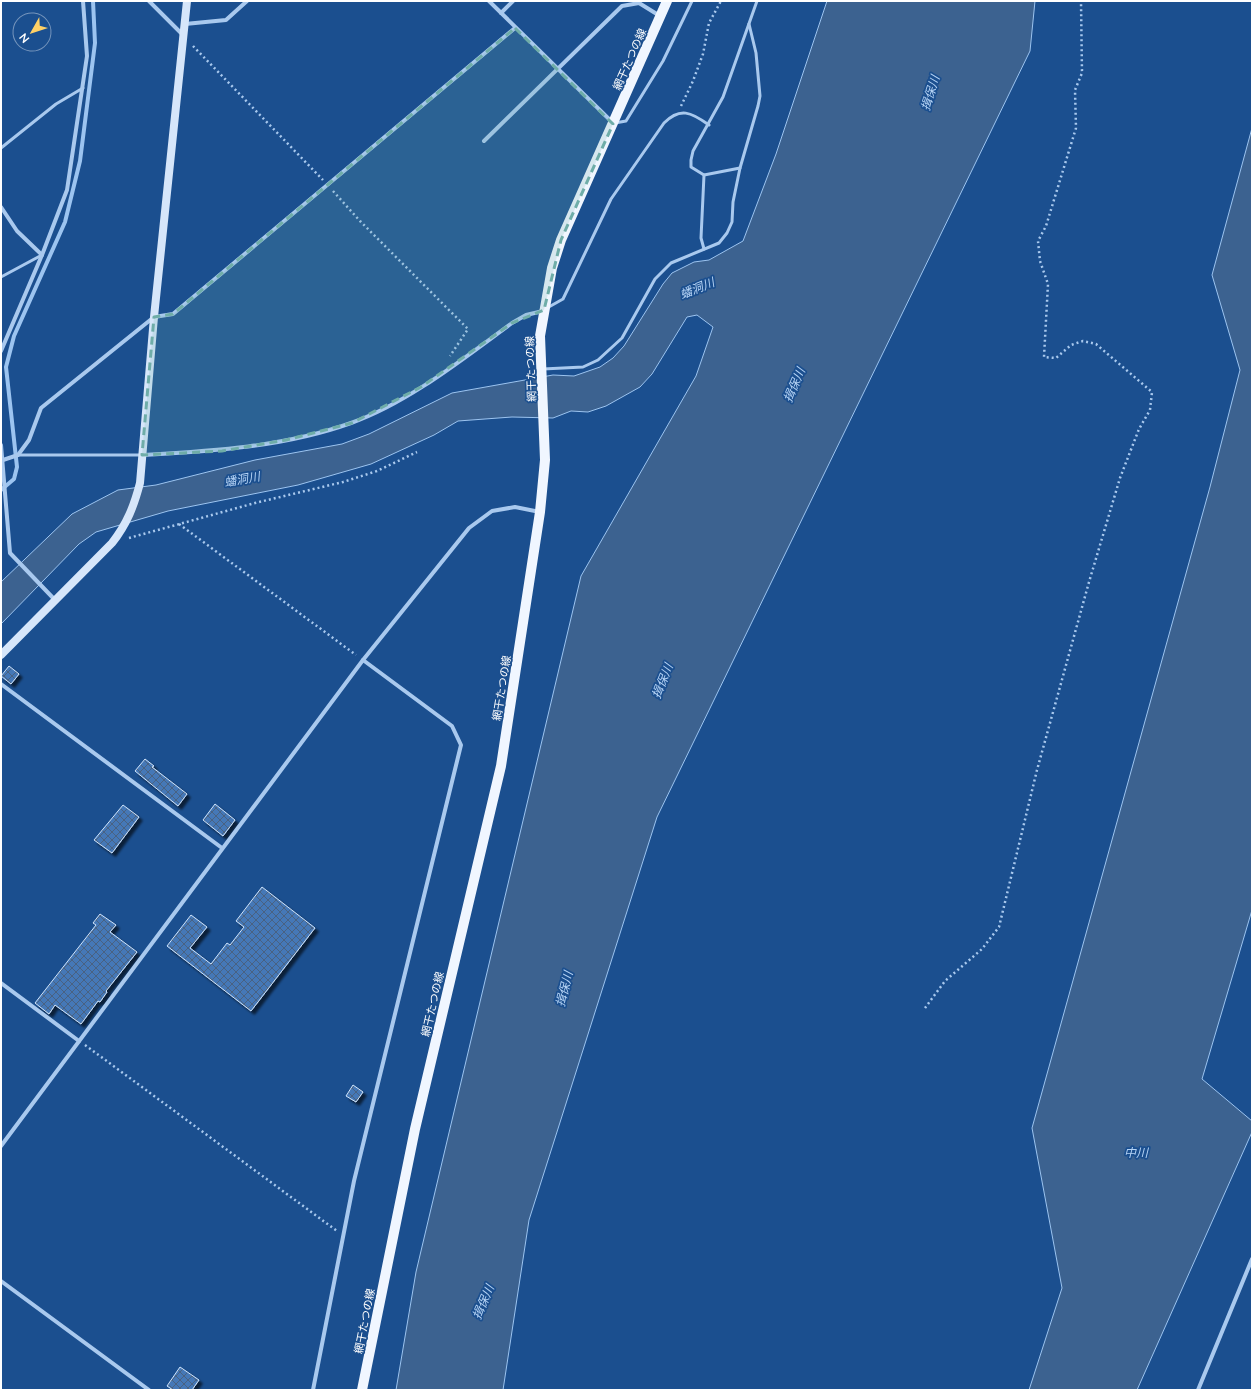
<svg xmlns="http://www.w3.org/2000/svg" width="1253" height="1391" font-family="Lato,'Noto Sans JP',sans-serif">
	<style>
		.water { fill: #3c6290; stroke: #9cc4f0 }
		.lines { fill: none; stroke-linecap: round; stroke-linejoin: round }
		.stream { stroke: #9cc4f0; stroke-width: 4 }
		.building { fill: url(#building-cross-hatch); stroke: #cfe3fa; filter: url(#shadow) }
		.path { stroke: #a9c9ee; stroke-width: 2.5; stroke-dasharray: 2 3; stroke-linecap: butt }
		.lane { stroke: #a9c9ee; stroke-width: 3 }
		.street { stroke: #a9c9ee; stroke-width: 4 }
		.secondary { stroke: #d6e6fa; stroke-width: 8 }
		.primary { stroke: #f0f6ff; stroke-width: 10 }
		.marked { fill: #6fada8; fill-opacity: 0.2; stroke: #6fada8; stroke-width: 3; stroke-dasharray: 8 5; stroke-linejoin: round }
		.labels { text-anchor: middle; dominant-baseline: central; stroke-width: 3.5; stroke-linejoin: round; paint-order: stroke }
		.street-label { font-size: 11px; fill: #fff; stroke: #1b4f8f }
		.water-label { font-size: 12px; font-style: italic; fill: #b5d3f5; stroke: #1b4f8f }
	</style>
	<defs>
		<pattern id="building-cross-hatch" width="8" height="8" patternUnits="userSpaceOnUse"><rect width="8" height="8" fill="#4478b7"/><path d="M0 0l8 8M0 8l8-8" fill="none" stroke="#486282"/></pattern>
		<filter id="shadow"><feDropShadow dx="3.5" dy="3.5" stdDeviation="1" flood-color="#0009"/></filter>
	</defs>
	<rect width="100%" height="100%" fill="#1b4f8f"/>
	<g class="water">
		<polygon points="827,1 1035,1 1030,51 657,817 529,1220 503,1390 396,1390 416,1272 581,576 696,376 713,327 697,315 687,317 652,374 640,387 606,406 588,412 571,411 553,418 512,417 458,421 434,435 371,464 298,485 168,511 96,532 79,544 1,624 1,582 72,514 118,490 156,485 255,460 342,444 369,434 452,393 553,375 574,376 600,367 613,358 624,346 663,284 672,273 694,262 709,260 743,241 776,154"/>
		<polygon points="1252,128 1252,910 1202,1079 1252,1121 1252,1132 1137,1390 1029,1390 1062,1288 1032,1128 1210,487 1240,370 1212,275"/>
	</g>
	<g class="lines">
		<polyline class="stream" points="1,490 14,479 17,467 6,367 14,336 65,222 80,161 95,43 93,1"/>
	</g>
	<g class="building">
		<polygon points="9,666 19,674 11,684 1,676"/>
		<polygon points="145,759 154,766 152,767 187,794 178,806 135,771"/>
		<polygon points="215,804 235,820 223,836 203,820"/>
		<polygon points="123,805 139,817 112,853 94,840"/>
		<polygon points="262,887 315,928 251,1011 167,946 191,915 207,927 190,948 211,964 227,943 230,945 244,927 236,921"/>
		<polygon points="100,914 116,925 110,932 137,952 106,991 107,992 100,1002 98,1001 81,1024 55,1005 49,1014 35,1003 96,925 93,923"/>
		<polygon points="353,1085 363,1092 356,1102 346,1096"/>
		<polygon points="180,1367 199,1380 192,1390 173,1390 167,1386"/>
	</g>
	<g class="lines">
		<g class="path">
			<polyline points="193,46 323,180"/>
			<polyline points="681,106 693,81 703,54 709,23 721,1"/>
			<polyline points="333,191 360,221 468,329 450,356"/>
			<polyline points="179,524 356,655"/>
			<polyline points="129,538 255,503 343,482 377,471 417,452"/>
			<polyline points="925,1008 945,981 982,949 999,927 1037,770 1089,582 1120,478 1139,429 1150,410 1152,392 1096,344 1083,341 1071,345 1056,358 1044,357 1048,284 1040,261 1038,241 1046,226 1076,128 1075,90 1082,73 1081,1"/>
			<polyline points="85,1045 337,1231"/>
		</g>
		<g class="lane">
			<polyline points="615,123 626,121 663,61 692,1"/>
			<polyline points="1,148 56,104 83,88"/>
			<polyline points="704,175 740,168"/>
			<polyline points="704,249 701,238 704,175 691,167 691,160 693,151 723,97 757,1"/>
			<polyline points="1,277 42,255"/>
			<path d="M547,308L563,299L611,199L664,123C680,107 691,112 709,125"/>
			<polyline points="543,369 583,367 598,360 622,338 655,279 671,263 719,243 727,233 732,222 733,202 740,168 758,106 760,96 756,53 749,24"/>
			<polyline points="18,455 142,455"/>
		</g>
		<g class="street">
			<polyline points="149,1 184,36"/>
			<polyline points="489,1 612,122"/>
			<polyline points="501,13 513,1"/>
			<polyline points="185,24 226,20 247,1"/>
			<polyline points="484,141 622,6 639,3 660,16"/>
			<polyline points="1,207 17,231 42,255"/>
			<polyline points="1,351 42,255 67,190 87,56 83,1"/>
			<polyline points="1,445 10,553 55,600"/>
			<path d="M142,455C212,451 284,447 351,423C408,403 464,358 512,323L526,315L543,311"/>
			<polyline points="3,460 18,455 29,440 41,408 154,317 173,314 515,28"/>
			<polyline points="1,684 222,848"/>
			<polyline points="1,983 79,1041"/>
			<polyline points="1,1146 363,660 469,528 492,511 515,507 540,512"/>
			<polyline points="1,1281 149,1390"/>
			<polyline points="313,1390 354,1181 461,745 452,726 363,660"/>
			<polyline points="1198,1390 1252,1259"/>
		</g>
		<path class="secondary" d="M1,655L112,543C127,524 134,506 140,483L154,317L187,1"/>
		<polyline class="primary" points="362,1390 415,1129 501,766 540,512 545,460 540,336 552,268 561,240 667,1"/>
	</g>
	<path class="marked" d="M515,28L613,124L561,240L544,310L512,323L421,387L352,423L286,440L222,451L142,455L154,317L173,314Z"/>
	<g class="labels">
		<g class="street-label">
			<text transform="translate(629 59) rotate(-66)">網干たつの線</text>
			<text transform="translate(530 369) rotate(-92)">網干たつの線</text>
			<text transform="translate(501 688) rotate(-81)">網干たつの線</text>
			<text transform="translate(432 1004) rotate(-77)">網干たつの線</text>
			<text transform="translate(364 1321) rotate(-79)">網干たつの線</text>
		</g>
		<g class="water-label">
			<text transform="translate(930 93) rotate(-73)">揖保川</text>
			<text transform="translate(697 288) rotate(-22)">蟠洞川</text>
			<text transform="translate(794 385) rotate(-67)">揖保川</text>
			<text transform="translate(242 479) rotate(-10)">蟠洞川</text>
			<text transform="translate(662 681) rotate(-68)">揖保川</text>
			<text transform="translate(564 989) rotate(-76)">揖保川</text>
			<text x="1136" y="1152">中川</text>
			<text transform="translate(483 1302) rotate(-67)">揖保川</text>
		</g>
	</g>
	<rect width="1253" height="1391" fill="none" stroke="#ffffff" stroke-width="4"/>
	<g transform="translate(32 32) rotate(231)"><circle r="19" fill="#1b4f8f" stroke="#7695bc"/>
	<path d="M0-3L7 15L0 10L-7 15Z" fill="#ffd166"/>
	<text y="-6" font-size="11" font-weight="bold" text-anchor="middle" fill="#ffffff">N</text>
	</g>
</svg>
